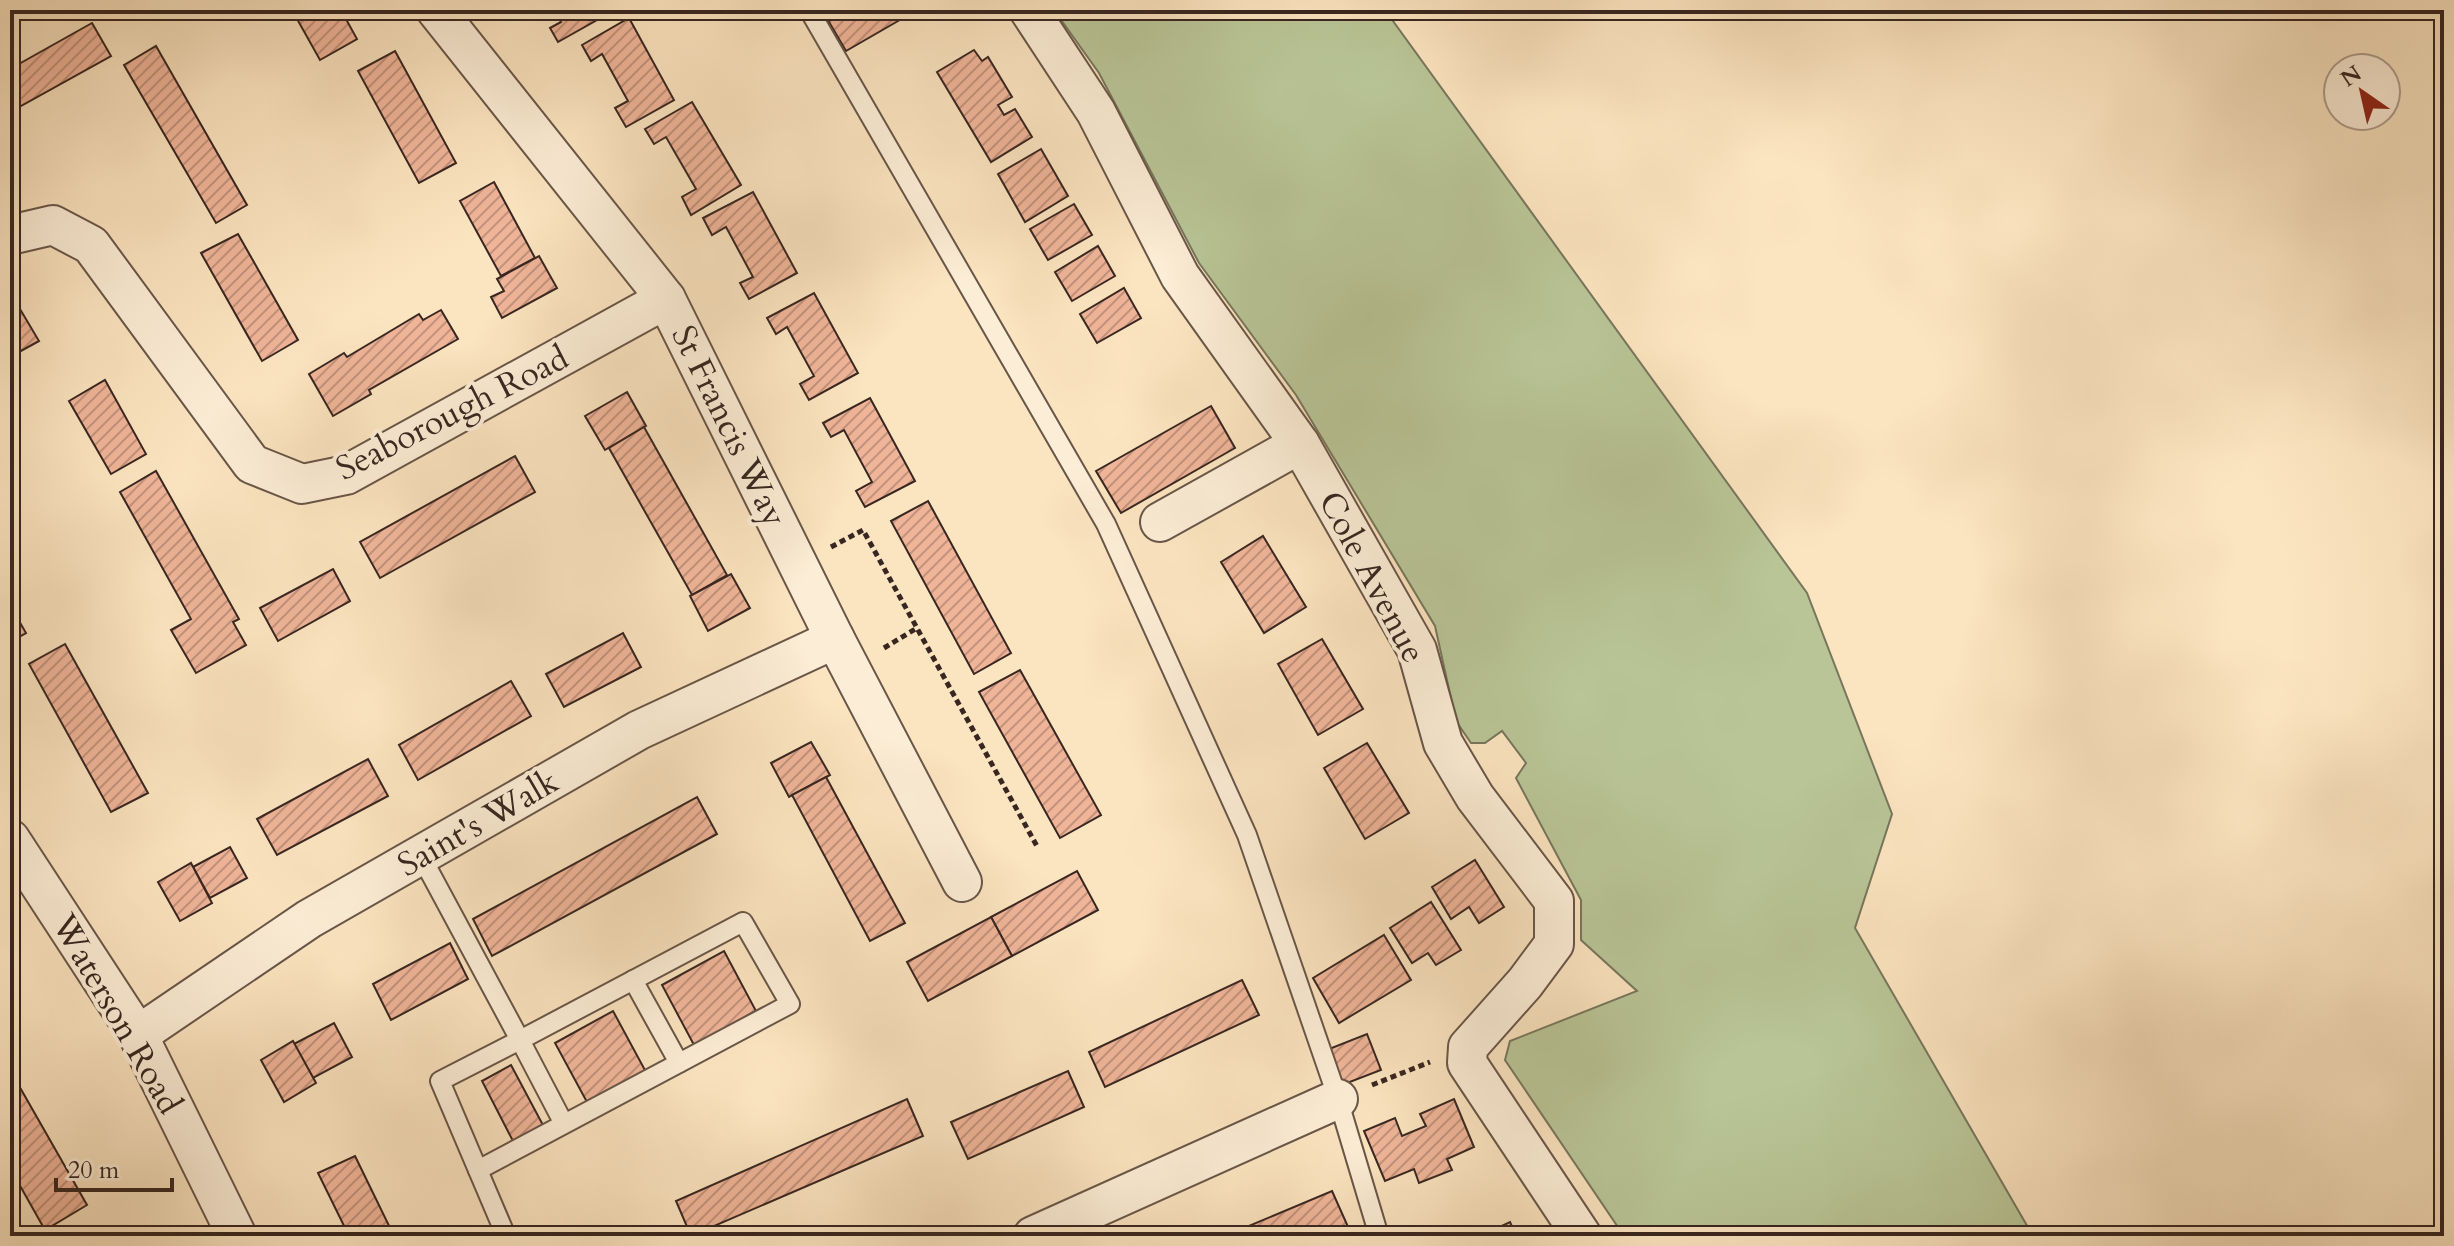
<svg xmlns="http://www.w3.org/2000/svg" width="2454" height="1246" font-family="Cardo,serif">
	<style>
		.grass { fill: #b9c597; stroke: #78765c; stroke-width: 2 }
		.building { fill: url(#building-hatch); stroke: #382620; stroke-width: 2 }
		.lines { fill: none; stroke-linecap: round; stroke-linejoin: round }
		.service-casing { stroke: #695648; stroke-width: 22 }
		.minor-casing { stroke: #695648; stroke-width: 42 }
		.path { stroke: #382620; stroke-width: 5; stroke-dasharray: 6 4; stroke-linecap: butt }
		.service { stroke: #fcedd6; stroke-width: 18 }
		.minor { stroke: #fcedd6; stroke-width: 38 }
		.labels { text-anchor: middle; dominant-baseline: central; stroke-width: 8; stroke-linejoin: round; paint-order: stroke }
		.street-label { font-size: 34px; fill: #382620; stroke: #fcedd6 }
	</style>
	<defs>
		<pattern id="building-hatch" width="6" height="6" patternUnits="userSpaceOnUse" patternTransform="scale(2)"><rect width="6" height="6" fill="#f0b599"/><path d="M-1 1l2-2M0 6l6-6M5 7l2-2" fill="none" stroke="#c3937c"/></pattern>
	</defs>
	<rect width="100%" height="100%" fill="#fbe4c0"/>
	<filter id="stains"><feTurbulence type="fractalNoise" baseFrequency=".0025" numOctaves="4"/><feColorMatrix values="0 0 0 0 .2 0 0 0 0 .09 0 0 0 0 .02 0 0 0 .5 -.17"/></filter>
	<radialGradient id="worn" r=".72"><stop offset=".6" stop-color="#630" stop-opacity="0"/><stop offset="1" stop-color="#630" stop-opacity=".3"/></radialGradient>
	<polygon class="grass" points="1054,10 1385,10 1807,593 1892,814 1855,928 2033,1236 1624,1236 1505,1060 1510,1041 1637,991 1581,940 1581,900 1516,778 1526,763 1502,731 1485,743 1471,743 1456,721 1435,626 1296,395 1199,263 1099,73"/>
	<g class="building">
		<polygon points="292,10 341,10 357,39 320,60"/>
		<polygon points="554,10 601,10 604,16 558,42 550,28 561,22"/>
		<polygon points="822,10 917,10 846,51"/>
		<polygon points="629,18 674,100 626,127 615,108 628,101 602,54 591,61 582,45"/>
		<polygon points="92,23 111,56 10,112 10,69"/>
		<polygon points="156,46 247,205 216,223 124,65"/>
		<polygon points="974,50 982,61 988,57 1012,97 998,105 1004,115 1015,109 1032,137 991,162 937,72"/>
		<polygon points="395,51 456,163 419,183 358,71"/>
		<polygon points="692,102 741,185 691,215 682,197 696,189 666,137 654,144 645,129"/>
		<polygon points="1041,149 1068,196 1025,222 998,174"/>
		<polygon points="494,182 535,258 501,276 460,201"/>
		<polygon points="753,192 797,273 749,299 740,283 753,277 726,227 712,235 703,218"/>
		<polygon points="1074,204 1092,235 1048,260 1030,229"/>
		<polygon points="238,234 298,340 262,361 201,253"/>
		<polygon points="1098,246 1115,276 1072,301 1055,272"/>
		<polygon points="539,256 557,288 502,318 491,297 504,291 497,279"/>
		<polygon points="1124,288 1141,318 1097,343 1080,314"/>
		<polygon points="814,293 858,373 809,400 800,384 814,376 787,327 776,334 767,318"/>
		<polygon points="17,304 39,341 10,357 10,308"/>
		<polygon points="441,310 458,339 369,390 371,394 333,416 309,374 344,353 347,357 419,314 423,320"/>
		<polygon points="105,380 146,454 111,474 69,401"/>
		<polygon points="627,392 646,426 605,450 585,416"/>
		<polygon points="870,398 915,481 865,507 856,491 872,482 844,430 831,437 823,423"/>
		<polygon points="1211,406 1235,448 1121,513 1096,471"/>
		<polygon points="644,427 727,575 692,595 609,448"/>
		<polygon points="515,456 535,492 380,578 360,542"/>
		<polygon points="156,471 239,619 233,622 246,645 196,673 171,630 191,619 120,492"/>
		<polygon points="928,501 1011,653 974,674 891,521"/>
		<polygon points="1263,536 1306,607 1264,633 1221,562"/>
		<polygon points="333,569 350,601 278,641 260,608"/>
		<polygon points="731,574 750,608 708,631 690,596"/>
		<polygon points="10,605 26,633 10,642"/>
		<polygon points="623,633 641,667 564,707 546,674"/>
		<polygon points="1322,639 1363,709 1318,735 1278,664"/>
		<polygon points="65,644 148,793 111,812 29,664"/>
		<polygon points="1020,670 1101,815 1060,838 979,692"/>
		<polygon points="511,681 531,716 418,780 399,745"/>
		<polygon points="811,742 830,775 789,797 771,763"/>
		<polygon points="1367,743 1409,813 1365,839 1324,768"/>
		<polygon points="368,759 388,796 277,855 257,819"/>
		<polygon points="826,777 905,923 870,941 792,795"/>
		<polygon points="697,797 717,834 492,956 473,919"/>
		<polygon points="230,847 247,878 210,898 193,867"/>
		<polygon points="1475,860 1504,907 1479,923 1469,907 1451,919 1432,887"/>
		<polygon points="191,863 212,903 180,921 158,882"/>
		<polygon points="1077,871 1098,910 1012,956 991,917"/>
		<polygon points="1431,902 1461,950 1436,965 1428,953 1412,963 1390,928"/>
		<polygon points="991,917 1012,956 928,1001 907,962"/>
		<polygon points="1384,935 1411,980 1339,1023 1313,978"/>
		<polygon points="450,943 468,979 391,1020 373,984"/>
		<polygon points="724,951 756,1011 694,1045 662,985"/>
		<polygon points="1242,980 1259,1015 1105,1087 1089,1052"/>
		<polygon points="613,1011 646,1072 588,1104 555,1043"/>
		<polygon points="334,1023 352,1057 313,1078 294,1044"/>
		<polygon points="1367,1034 1381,1070 1342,1085 1329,1049"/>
		<polygon points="293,1041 316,1083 284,1102 261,1060"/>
		<polygon points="511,1065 544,1127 514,1143 482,1081"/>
		<polygon points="10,1070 87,1205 45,1230 10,1168"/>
		<polygon points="1068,1071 1084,1107 968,1159 951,1122"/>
		<polygon points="907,1099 923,1136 691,1236 676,1201"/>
		<polygon points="1454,1099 1474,1147 1447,1159 1452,1170 1419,1183 1414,1169 1385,1181 1364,1131 1395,1118 1402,1136 1426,1126 1420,1114"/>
		<polygon points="355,1156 394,1236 349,1236 318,1173"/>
		<polygon points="1332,1191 1349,1229 1333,1236 1225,1236"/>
		<polygon points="1510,1222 1516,1236 1480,1236"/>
	</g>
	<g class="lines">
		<g class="service-casing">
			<g id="service">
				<polyline points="809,10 1106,524 1247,835 1338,1099 1379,1236"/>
				<polyline points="421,856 520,1040 440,1081 506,1236"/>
				<polyline points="633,980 679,1063"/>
				<polyline points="478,1170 790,1004 743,922 520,1040 564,1124"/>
			</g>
		</g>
		<g class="minor-casing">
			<g id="minor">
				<polyline points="436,10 666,299 835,639 962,882"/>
				<polyline points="1029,10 1096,112 1180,276 1300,444 1417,650 1443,743 1475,797 1554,901 1554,944 1525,983 1468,1047 1467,1063 1582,1236"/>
				<polyline points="10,235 53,225 91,245 252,464 302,484 346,475 666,299"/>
				<polyline points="1160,522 1300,444"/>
				<polyline points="10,839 138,1035 237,1236"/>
				<polyline points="138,1035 309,919 639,730 835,639"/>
				<polyline points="1033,1236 1338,1099"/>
			</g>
		</g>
		<g class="path">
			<polyline points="831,547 863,530 1038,848"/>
			<polyline points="884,648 917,628"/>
			<polyline points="1372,1085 1430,1062"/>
		</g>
		<use href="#service" class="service"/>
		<use href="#minor" class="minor"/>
	</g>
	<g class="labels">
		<g class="street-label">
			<text transform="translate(452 413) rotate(-27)">Seaborough Road</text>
			<text transform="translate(729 426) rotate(64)">St Francis Way</text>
			<text transform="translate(1372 577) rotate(62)">Cole Avenue</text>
			<text transform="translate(478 823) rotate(-30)">Saint's Walk</text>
			<text transform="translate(117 1014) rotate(60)">Waterson Road</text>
		</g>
	</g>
	<rect width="2454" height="1246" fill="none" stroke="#fbe4c0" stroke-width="40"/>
	<rect x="12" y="12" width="2430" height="1222" fill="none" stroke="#382620" stroke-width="4"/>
	<rect x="20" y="20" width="2414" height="1206" fill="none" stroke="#382620" stroke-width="2"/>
	<g transform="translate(2362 92) rotate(326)"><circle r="38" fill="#fcedd6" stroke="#ae9d8d" stroke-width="2"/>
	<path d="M0-6L14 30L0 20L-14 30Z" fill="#8f2418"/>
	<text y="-12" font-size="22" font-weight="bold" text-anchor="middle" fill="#382620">N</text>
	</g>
	<path d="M56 1178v12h116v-12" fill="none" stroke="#382620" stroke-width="4"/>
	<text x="68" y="1178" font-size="24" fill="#382620" stroke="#fcedd6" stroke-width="6" paint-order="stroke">20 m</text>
	<rect width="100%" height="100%" filter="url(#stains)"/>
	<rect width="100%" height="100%" fill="url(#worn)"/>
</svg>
